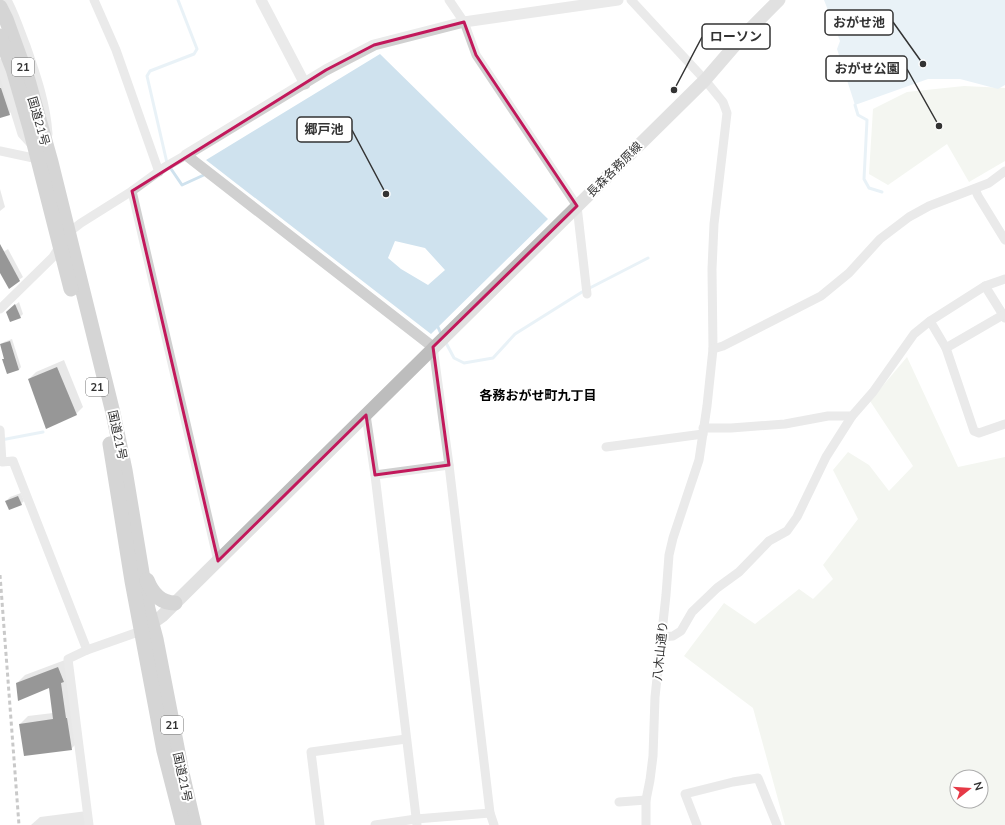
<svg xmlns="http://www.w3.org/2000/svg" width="1005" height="825" font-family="Mulish,'Noto Sans JP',sans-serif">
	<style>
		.green { fill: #e6ecdf; fill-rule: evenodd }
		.water { fill: #cfe2ee; fill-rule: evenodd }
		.shadow { fill: #0003 }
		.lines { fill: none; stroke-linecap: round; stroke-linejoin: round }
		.stream { stroke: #cfe2ee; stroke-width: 3 }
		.building { fill: #1a1a1a }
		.minor { stroke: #d0d0d0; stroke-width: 9 }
		.tertiary { stroke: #d0d0d0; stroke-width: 11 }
		.secondary { stroke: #bdbdbd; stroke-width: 13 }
		.trunk { stroke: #a2a2a2; stroke-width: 15 }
		.rail { stroke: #888; stroke-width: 3; stroke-dasharray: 4 3; stroke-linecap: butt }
		.marked { fill: none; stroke: #c2185b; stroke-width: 3; stroke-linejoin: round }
		.labels { text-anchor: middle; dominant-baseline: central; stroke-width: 4; stroke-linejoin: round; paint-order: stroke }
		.shield { fill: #fff; stroke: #707070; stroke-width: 1 }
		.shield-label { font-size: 11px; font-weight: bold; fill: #333 }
		.street-label { font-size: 12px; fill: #333; stroke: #fff }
		.neighbourhood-label { font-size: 13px; font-weight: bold; fill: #000; stroke: #fff }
		.leader { fill: none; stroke: #333; stroke-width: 1.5 }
		.callout-dot { fill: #333; stroke: #fff; stroke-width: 1.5 }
		.callout { fill: #fff; stroke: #333; stroke-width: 1.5 }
		.callout-label { font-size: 13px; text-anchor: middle; font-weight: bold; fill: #333 }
	</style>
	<rect width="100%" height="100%" fill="#fff"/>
	<g class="green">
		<polygon points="964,86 1005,88 1005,161 969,182 947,144 888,185 869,174 873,109 907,92"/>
		<path d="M907,357L958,467L1005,457V825H785L753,708L684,656L724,603L755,624L799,589L813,599L833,579L823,565L858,519L833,470L848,452L869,465L889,491L913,466L870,401ZM957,777H981V801H957Z"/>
	</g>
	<g class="water">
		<polygon points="824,0 1005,0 1005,85 998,89 960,79 928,79 855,105 837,49 840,41"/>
		<path d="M380,54L548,219L431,334L206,160ZM395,241L425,248L445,270L428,285L401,269L388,258Z"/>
	</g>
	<g class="shadow">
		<polygon points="0,63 16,107 9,114 0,111"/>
		<polygon points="0,189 5,207 0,211"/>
		<polygon points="8,249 23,277 9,287 0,271 0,254"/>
		<polygon points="19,302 23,314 20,317 10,309"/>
		<polygon points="12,339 21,367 19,370 5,358 1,344 4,342"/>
		<polygon points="64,360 83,407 76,414 29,379 36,372"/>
		<polygon points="21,493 24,501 21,504 6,501 10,497"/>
		<polygon points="65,660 79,741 71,749 20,724 28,716 53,713 50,687 17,683 25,675"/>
		<polygon points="87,811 86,825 31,825 40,817"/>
	</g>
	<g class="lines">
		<g class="stream">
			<polyline points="178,0 197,49 194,54 150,71 147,76 167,163 182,185 206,174"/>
			<polyline points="855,105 858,115 867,120 864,179 869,188 882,192"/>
			<polyline points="438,327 441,334"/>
			<polyline points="445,341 454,358 464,363 493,358 515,334 582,292 648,258"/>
			<polyline points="1,440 43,432"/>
		</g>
	</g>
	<g class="building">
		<polygon points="0,88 1,88 10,115 0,118"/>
		<polygon points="0,244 20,281 9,289 0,273"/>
		<polygon points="15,304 21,318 10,322 6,312"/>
		<polygon points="10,341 19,370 7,374 2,359 4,359 0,344"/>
		<polygon points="57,367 77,415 46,429 28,379"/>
		<polygon points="18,496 22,505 9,510 5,501"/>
		<polygon points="58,667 64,682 61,683 66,718 67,718 72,750 24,756 19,724 53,719 49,688 18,701 16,683"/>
	</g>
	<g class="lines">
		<g class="minor">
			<path d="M7,0C15,15 20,31 26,46C36,75 46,103 48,134"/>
			<polyline points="94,0 116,50 159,172"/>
			<polyline points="449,0 464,22 476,55 577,206 587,294"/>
			<polyline points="631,0 705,80 723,102 727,113 714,224 712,269 713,349 707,406 699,460 673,538 669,555 666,595 655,697 653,756 650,780 646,800 646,825"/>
			<polyline points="0,63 22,134 32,145"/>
			<polyline points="0,151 38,159"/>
			<polyline points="975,189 978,196 1005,240"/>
			<polyline points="132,191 218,561"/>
			<polyline points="985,286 1005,318"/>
			<polyline points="0,309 53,257 68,233 81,223 132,191 165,167 186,155"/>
			<polyline points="930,321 946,348 974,431 979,433 1005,424"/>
			<polyline points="433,347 449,465 490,813 494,825"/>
			<polyline points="946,348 1003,315"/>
			<polyline points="713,349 723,346 821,296 849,273 880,239 909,217 929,206 989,183 1005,171"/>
			<polyline points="366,415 375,475 417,825"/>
			<polyline points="703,428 731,428 785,424 828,416 852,416"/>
			<polyline points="0,430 2,462 13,461 87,650"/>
			<polyline points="606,447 703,434"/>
			<polyline points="375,475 449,465"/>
			<polyline points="662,637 673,636 681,631 692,612 717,588 739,572 769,541 787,531 797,517 826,457 852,416 873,392 914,334 930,321 985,286 1005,279"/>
			<polyline points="619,802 646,800"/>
			<polyline points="89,825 68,659 87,650 141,631"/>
			<polyline points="320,825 311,752 406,739"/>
			<polyline points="375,825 416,819 490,813"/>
			<polyline points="697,825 685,794 733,782 758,778 777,825"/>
		</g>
		<g class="tertiary">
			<polyline points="261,0 305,84"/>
			<polyline points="433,347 186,155 326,70 374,45 464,22 618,0"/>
		</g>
		<polyline class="secondary" points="144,629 162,616 705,80 743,36 779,0"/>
		<g class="trunk">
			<polyline points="0,7 6,19 28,80 51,162 113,413 125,470 148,609 156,639 182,773 194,825"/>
			<polyline points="0,36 13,69 30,128 71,289"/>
			<polyline points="110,444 132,581 155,703 164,751 183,825"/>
			<path d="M147,580C152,593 160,603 175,603"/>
		</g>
		<polyline class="rail" points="0,575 19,825"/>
	</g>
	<path d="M0 0H1005V825H0ZM464,22L476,55L577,206L433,347L449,465L375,475L366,415L218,561L132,191L326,70L374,45Z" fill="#fff" fill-opacity=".55" fill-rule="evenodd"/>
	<path class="marked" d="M464,22L476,55L577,206L433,347L449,465L375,475L366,415L218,561L132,191L326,70L374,45Z"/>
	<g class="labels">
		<g class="shield">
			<rect x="12" y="58" width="22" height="18" rx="3"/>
			<rect x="86" y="378" width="22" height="18" rx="3"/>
			<rect x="161" y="716" width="22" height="18" rx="3"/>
		</g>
		<g class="shield-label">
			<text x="23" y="67">21</text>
			<text x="97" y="387">21</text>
			<text x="172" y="725">21</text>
		</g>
		<g class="street-label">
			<text transform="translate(39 121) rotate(74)">国道21号</text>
			<text transform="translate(614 169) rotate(-45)">長森各務原線</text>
			<text transform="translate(118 435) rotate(78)">国道21号</text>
			<text transform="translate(660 651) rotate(-84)">八木山通り</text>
			<text transform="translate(183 777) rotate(78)">国道21号</text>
		</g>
		<g class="neighbourhood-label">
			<text x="538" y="395">各務おがせ町九丁目</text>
		</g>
	</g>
	<path class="leader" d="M923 64L893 22M674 90L702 37M939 126L907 69M386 194L352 130"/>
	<g class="callout-dot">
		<circle cx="923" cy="64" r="4"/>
		<circle cx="674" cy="90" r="4"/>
		<circle cx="939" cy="126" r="4"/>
		<circle cx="386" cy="194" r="4"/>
	</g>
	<g class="callout">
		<rect x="825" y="10" width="68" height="25" rx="4"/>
		<rect x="702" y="24" width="68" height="25" rx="4"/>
		<rect x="826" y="56" width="81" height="25" rx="4"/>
		<rect x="297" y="117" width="55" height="25" rx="4"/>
	</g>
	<g class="callout-label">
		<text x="859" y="27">おがせ池</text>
		<text x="736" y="41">ローソン</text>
		<text x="867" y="73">おがせ公園</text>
		<text x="324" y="134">郷戸池</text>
	</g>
	<g transform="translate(969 789) rotate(73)"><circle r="19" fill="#ffffff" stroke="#adadad"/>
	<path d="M0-3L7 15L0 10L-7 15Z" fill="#e63946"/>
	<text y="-6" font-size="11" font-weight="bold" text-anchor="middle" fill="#333333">N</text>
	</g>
</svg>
